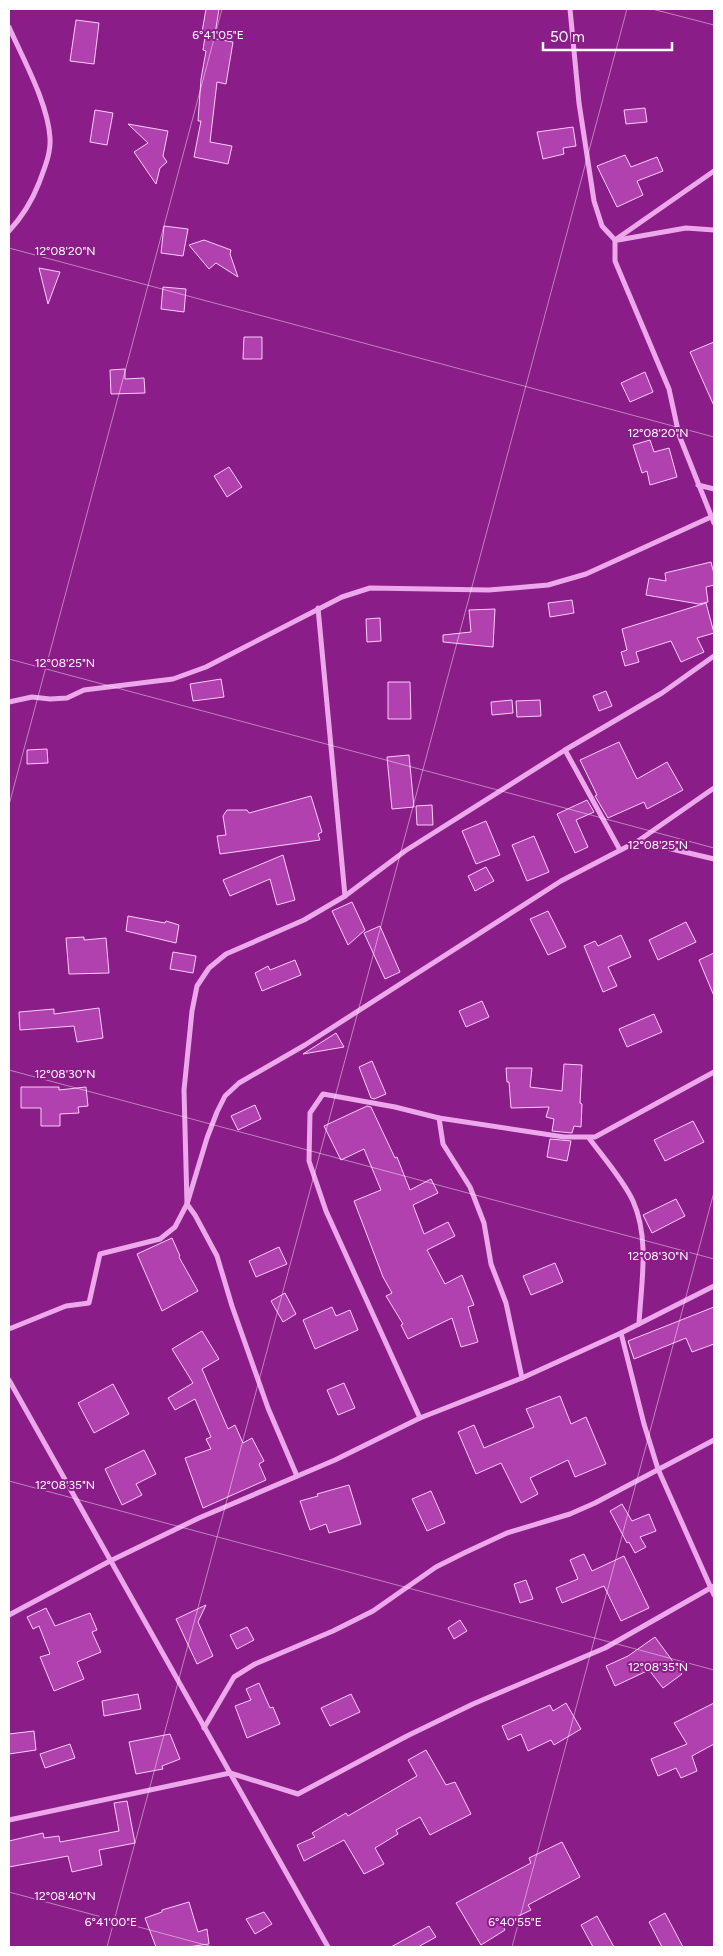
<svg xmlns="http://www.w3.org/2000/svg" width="723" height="1956" font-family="Figtree,sans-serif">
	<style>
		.building { fill: #b141af; stroke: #f9cef8 }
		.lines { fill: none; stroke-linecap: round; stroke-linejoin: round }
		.street { stroke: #eca8eb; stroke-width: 5 }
		.ticks { fill: none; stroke: #fff; stroke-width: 1; stroke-opacity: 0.45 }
		.ticks-label { font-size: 12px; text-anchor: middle; fill: #fff; stroke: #8a1d87; stroke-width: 4; stroke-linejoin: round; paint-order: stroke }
	</style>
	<rect width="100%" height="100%" fill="#8a1d87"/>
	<g class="building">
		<polygon points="206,9 219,9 215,34 202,32"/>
		<polygon points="76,20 99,23 94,64 70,61"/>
		<polygon points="205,37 233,42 226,84 217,82 210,142 232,146 228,164 194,157 201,121 198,121 201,79 206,51 203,50"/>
		<polygon points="645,108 647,122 626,124 624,110"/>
		<polygon points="95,110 113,113 107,145 90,142"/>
		<polygon points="128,124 168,131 163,156 167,162 160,168 156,184 134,152 148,143"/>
		<polygon points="573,127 576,146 563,148 564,154 543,159 537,132"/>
		<polygon points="625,155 631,167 657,157 663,171 637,181 643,195 617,207 597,166"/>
		<polygon points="164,226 188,229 183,256 161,253"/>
		<polygon points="204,240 231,250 230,254 238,277 216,263 209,269 189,245"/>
		<polygon points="39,268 60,272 48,304"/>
		<polygon points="163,287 186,289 184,312 161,309"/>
		<polygon points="244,337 262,337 262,359 243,359"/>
		<polygon points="714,342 714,406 690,352"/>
		<polygon points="125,369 125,379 144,378 145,393 111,394 110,370"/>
		<polygon points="645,372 653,392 630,402 621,383"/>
		<polygon points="650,440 654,452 669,448 677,477 650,485 647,471 642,473 633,445"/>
		<polygon points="229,467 242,487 227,497 214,476"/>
		<polygon points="711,562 714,574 714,585 706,587 708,602 699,604 646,595 649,578 666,581 665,573"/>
		<polygon points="572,600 574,613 550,617 548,603"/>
		<polygon points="706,603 714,633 697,638 704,652 681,662 671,641 636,652 639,662 625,666 621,652 627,650 622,629"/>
		<polygon points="495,609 493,647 443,642 443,635 471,632 469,610"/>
		<polygon points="380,618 381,641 367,642 366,619"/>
		<polygon points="221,679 224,697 193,701 190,684"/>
		<polygon points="388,682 410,682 411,719 388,719"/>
		<polygon points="606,691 612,706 599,711 593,696"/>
		<polygon points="512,700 513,713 492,715 491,702"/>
		<polygon points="540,700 541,716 517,717 516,701"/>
		<polygon points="619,742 637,779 667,762 683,790 647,809 644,802 608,818 595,796 597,795 580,760"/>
		<polygon points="47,749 48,763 27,764 27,750"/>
		<polygon points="409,755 414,807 392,809 387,757"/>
		<polygon points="311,796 322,832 318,834 320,840 220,854 217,836 226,835 223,816 227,810 247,810 249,813"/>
		<polygon points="587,800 594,812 576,820 588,847 575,853 557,814"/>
		<polygon points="432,805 433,825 417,825 416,806"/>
		<polygon points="486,821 500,855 476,864 462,831"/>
		<polygon points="534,836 549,872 527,881 512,845"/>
		<polygon points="283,855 295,900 277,905 270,879 230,896 223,880"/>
		<polygon points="486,867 494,881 475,891 468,876"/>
		<polygon points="352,902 365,930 348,945 332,911"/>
		<polygon points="548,911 566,947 548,955 530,919"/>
		<polygon points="128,916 165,923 166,921 179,925 176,943 126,931"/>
		<polygon points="686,922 696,942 658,960 649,940"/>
		<polygon points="380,926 400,972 385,979 364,933"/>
		<polygon points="621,935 631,957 608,967 617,986 603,992 584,946 595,941 598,946"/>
		<polygon points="84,937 84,940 106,938 109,973 69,974 66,938"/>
		<polygon points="173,952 196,956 193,973 170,969"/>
		<polygon points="714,953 714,996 699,960"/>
		<polygon points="295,960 301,975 262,991 255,973 268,966 270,970"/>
		<polygon points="482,1001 489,1017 466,1027 459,1011"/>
		<polygon points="99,1008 103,1038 77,1042 74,1026 20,1030 19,1012 54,1009 54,1014"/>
		<polygon points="654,1014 662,1032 627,1047 619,1029"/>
		<polygon points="336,1033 344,1047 303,1054"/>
		<polygon points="372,1061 386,1094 374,1099 371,1098 359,1067"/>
		<polygon points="564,1064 582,1065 580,1103 582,1104 581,1127 574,1126 572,1133 552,1131 554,1119 546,1117 549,1107 511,1108 509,1082 507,1082 506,1068 532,1068 530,1087 562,1091"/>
		<polygon points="21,1087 59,1087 59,1090 86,1087 88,1106 78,1107 79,1113 60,1114 60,1126 41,1126 41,1108 21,1108"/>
		<polygon points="255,1105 261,1119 238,1130 231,1116"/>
		<polygon points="367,1106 371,1107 395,1158 397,1157 410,1190 431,1179 438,1193 413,1205 424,1234 448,1222 455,1236 427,1250 445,1284 462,1275 474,1305 468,1307 478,1342 461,1347 452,1318 408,1339 401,1325 403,1324 386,1296 392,1293 383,1277 354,1201 381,1190 364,1149 341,1160 324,1126"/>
		<polygon points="693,1121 704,1142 665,1161 654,1140"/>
		<polygon points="550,1139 571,1141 567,1161 547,1157"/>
		<polygon points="676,1199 685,1216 652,1233 643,1215"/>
		<polygon points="172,1238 180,1256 179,1257 198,1291 162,1311 137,1254"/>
		<polygon points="279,1247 287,1264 256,1277 249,1261"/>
		<polygon points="555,1263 563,1282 531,1295 523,1276"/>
		<polygon points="285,1293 296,1314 283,1322 271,1301"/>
		<polygon points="332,1307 336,1316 350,1310 358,1330 315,1349 303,1320"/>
		<polygon points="714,1307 714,1344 692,1352 686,1338 634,1359 628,1341"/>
		<polygon points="202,1331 219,1359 202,1369 228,1429 235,1425 243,1443 252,1438 264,1461 259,1464 266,1480 203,1508 185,1458 211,1449 206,1439 211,1437 195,1399 175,1410 168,1398 193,1383 172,1349"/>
		<polygon points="344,1383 355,1408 338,1415 327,1390"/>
		<polygon points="113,1384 129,1414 94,1433 78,1403"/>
		<polygon points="560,1396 571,1424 586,1417 606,1464 575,1477 568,1460 530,1478 538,1494 521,1503 501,1463 476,1474 458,1432 474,1425 484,1448 534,1427 526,1409"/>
		<polygon points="144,1450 156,1474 136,1484 142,1495 122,1505 105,1469"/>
		<polygon points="349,1485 361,1524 329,1533 326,1524 310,1530 300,1501 318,1496 317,1494"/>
		<polygon points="431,1491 445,1523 427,1531 412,1499"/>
		<polygon points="622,1504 632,1521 649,1514 656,1531 640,1537 646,1547 635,1553 629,1542 627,1543 610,1511"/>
		<polygon points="584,1554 592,1571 624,1556 649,1608 621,1621 604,1586 562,1603 556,1588 578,1579 570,1560"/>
		<polygon points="526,1580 533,1599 520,1603 514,1584"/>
		<polygon points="206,1605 198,1622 213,1656 197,1664 176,1619"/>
		<polygon points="46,1608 55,1626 90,1613 97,1630 92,1632 101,1652 77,1662 84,1679 54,1691 40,1657 50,1654 39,1626 33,1629 27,1617"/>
		<polygon points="460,1620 467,1631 454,1639 448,1628"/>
		<polygon points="247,1627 254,1640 237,1649 230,1635"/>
		<polygon points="655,1637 682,1674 663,1688 649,1670 615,1686 606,1666 628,1656"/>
		<polygon points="259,1683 270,1708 273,1707 280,1724 247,1738 235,1706 251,1700 246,1689"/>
		<polygon points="138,1694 141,1709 104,1716 102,1701"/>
		<polygon points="351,1694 360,1712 330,1726 321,1708"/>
		<polygon points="566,1703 581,1729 554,1745 551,1740 528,1751 521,1734 508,1740 502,1726 550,1705 553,1711"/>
		<polygon points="714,1703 714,1744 692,1756 697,1771 681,1778 676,1768 658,1776 651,1759 687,1744 674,1723"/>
		<polygon points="34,1731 36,1750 9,1754 9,1734"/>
		<polygon points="170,1734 180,1759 162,1766 163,1769 136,1774 129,1742"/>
		<polygon points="70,1744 75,1758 45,1768 40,1754"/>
		<polygon points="426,1750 446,1785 455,1782 471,1814 430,1835 420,1817 396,1830 398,1834 375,1848 384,1864 364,1874 344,1840 304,1861 297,1845 315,1837 312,1833 346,1813 348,1816 417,1776 408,1760"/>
		<polygon points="127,1801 135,1843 99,1850 102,1865 72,1872 68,1856 9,1867 9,1841 43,1833 44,1838 59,1836 60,1842 119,1831 114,1803"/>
		<polygon points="562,1842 580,1877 528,1905 531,1910 502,1924 505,1930 481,1945 456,1903 531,1863 529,1858"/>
		<polygon points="189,1902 198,1932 207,1929 209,1944 187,1947 156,1947 145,1918 162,1912 162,1910"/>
		<polygon points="264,1912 272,1924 255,1934 246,1919"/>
		<polygon points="665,1913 683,1947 662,1947 649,1922"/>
		<polygon points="597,1916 614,1947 593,1947 581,1925"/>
		<polygon points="429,1926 436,1937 418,1947 391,1947"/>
	</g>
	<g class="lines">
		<g class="street">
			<polyline points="570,9 579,103 594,201 602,226 615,240"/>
			<path d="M9,27C23,59 48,103 50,138C51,154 44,169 39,183C32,201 22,217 9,231"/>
			<polyline points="714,171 615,240 615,261 669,389 679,435 714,523"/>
			<polyline points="618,240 686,228 714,230"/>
			<polyline points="698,485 714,489"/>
			<polyline points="318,608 345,896"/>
			<polyline points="9,702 32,697 50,699 67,698 84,690 173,679 206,667 342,597 370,588 489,590 548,585 586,574 711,517"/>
			<polyline points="565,750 620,850"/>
			<polyline points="638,841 714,859"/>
			<polyline points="439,1118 443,1144 470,1187 484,1223 491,1264 506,1303 522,1378"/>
			<path d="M589,1138C603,1157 624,1181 633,1201C650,1239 641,1284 639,1324"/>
			<polyline points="9,1329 66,1306 89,1303 100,1254 160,1239 175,1227 187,1204 207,1138 217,1112 225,1096 239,1083 305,1045 561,881 638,841 714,788"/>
			<polyline points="621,1333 644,1424 658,1469 714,1595"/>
			<polyline points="9,1380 328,1947"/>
			<polyline points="420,1418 326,1211 309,1161 310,1113 323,1094 395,1107 439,1118 564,1137 595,1137 714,1072"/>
			<polyline points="297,1476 268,1408 232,1306 217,1256 195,1215 187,1204 184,1090 192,1011 197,986 209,968 226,954 304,920 345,896 405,851 565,750 662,693 714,656"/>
			<polyline points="9,1615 110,1561 199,1518 335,1460 420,1418 522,1378 621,1333 714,1286"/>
			<polyline points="204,1728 234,1677 255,1664 333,1631 373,1611 436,1567 464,1553 507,1533 570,1514 595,1503 714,1440"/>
			<polyline points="9,1820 230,1773 298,1794 407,1736 473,1704 605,1648 714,1586"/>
		</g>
	</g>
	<path class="ticks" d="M652,9L714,25M9,248L714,437M9,659L714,848M9,805L222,9M9,1070L714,1259M9,1481L714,1670M9,1892L213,1947M107,1947L627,9M512,1947L714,1192"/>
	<g class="ticks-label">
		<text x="218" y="39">6°41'05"E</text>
		<text x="65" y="255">12°08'20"N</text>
		<text x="658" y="437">12°08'20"N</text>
		<text x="65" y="667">12°08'25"N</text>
		<text x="658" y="849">12°08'25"N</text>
		<text x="65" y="1078">12°08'30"N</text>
		<text x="658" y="1260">12°08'30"N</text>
		<text x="65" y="1489">12°08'35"N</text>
		<text x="658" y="1671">12°08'35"N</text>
		<text x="65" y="1900">12°08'40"N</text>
		<text x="111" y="1926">6°41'00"E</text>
		<text x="515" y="1926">6°40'55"E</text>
	</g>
	<rect width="723" height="1956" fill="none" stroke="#ffffff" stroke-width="20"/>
	<path d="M543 42v8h129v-8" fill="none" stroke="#ffffff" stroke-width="2.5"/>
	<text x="550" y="42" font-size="15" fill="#ffffff" stroke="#8a1d87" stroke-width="4" paint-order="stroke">50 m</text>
</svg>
